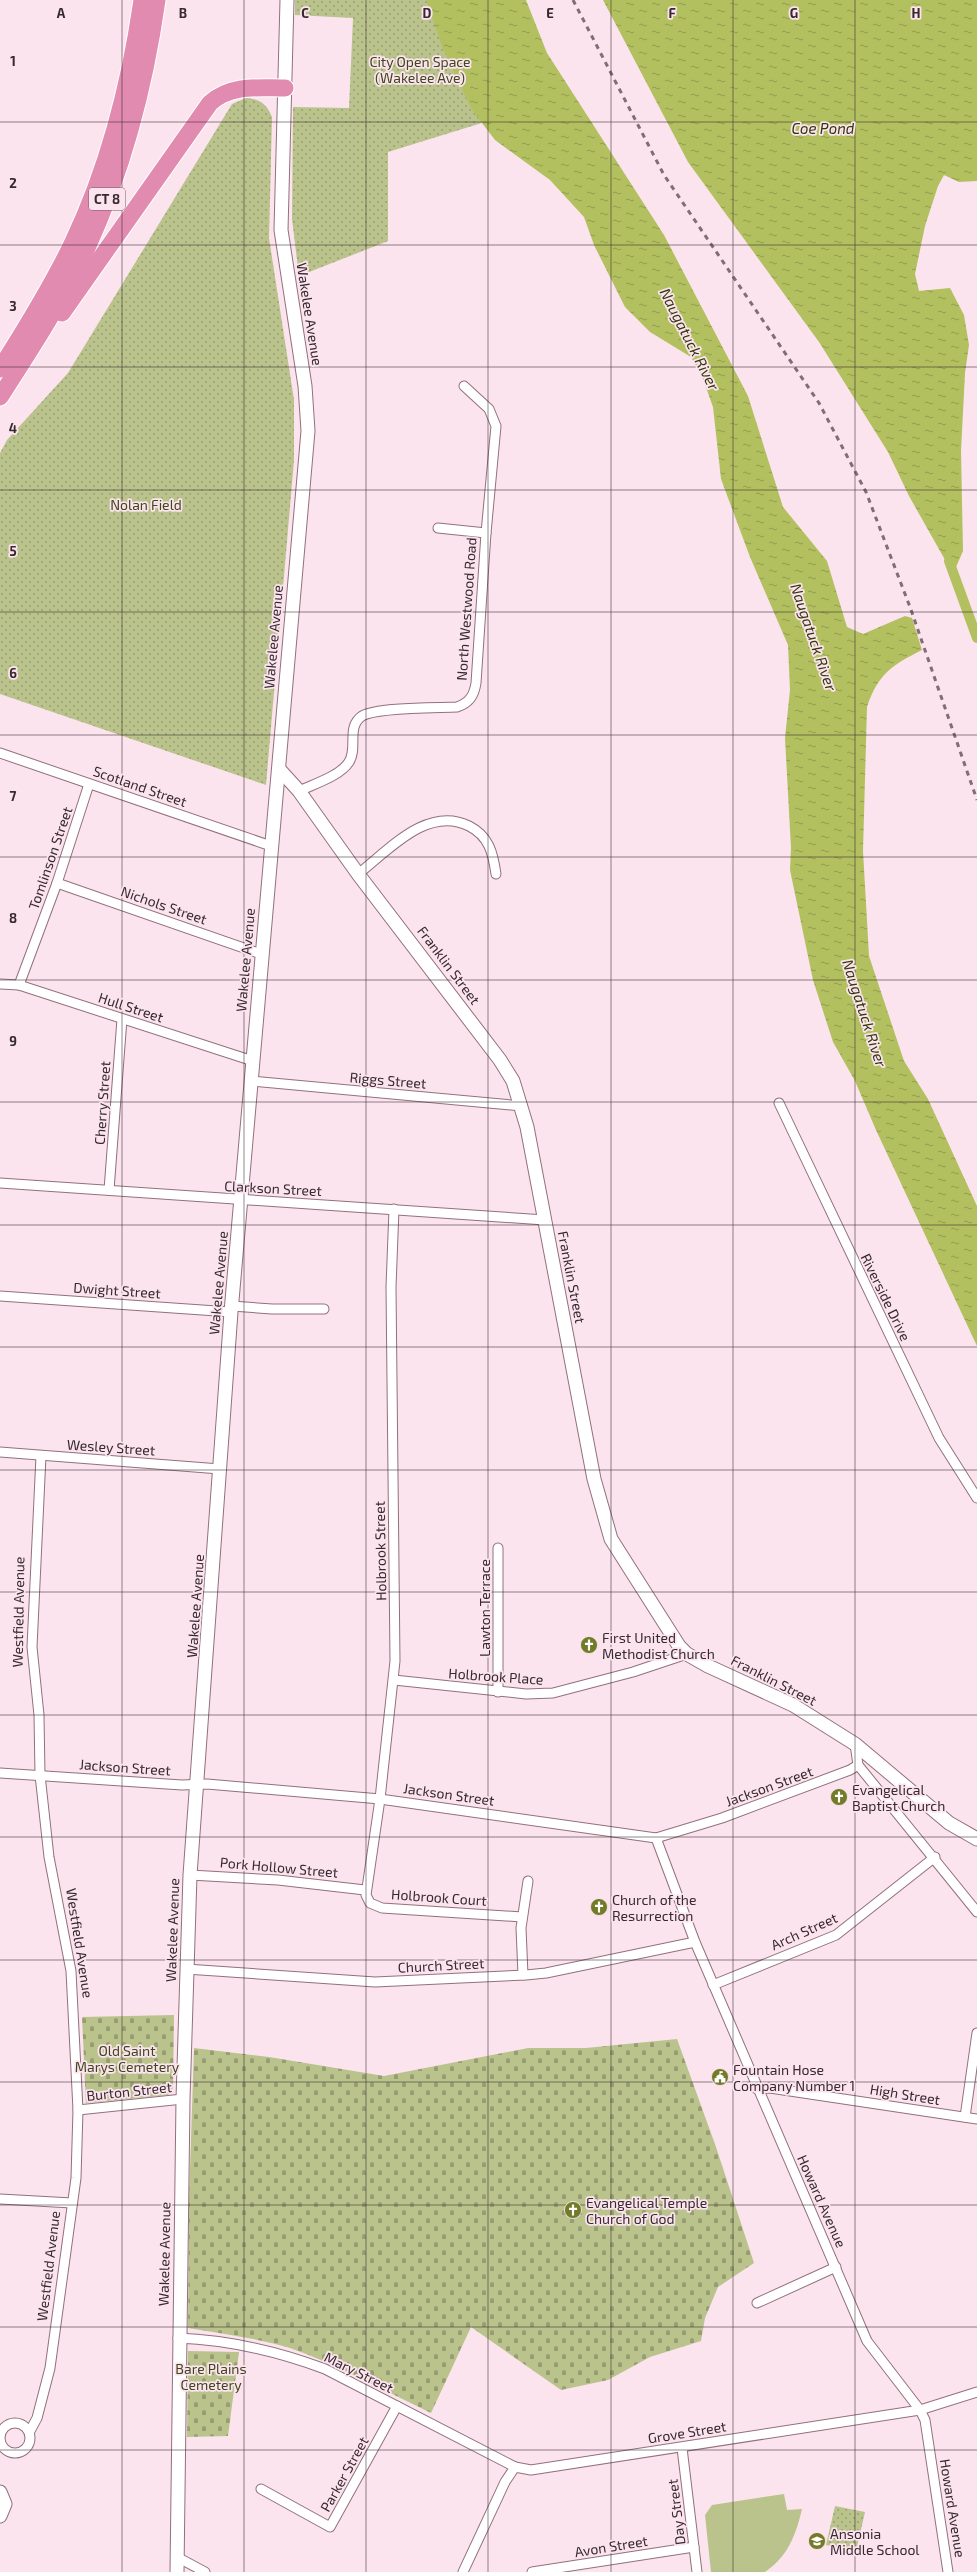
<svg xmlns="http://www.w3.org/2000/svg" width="977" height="2572" font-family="'Exo 2',sans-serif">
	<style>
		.grass { fill: #bac38c }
		.cemetery { fill: url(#cemetery-stones) }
		.park { fill: url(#park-dots) }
		.water { fill: url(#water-ripples) }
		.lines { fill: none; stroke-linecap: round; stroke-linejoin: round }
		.canal { stroke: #b2c05f; stroke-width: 10 }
		.street-casing { stroke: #92707d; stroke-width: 11 }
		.secondary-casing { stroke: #92707d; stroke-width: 15 }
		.highway-casing { stroke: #fff; stroke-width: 19 }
		.street { stroke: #fff; stroke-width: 9 }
		.secondary { stroke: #fff; stroke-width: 13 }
		.highway { stroke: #e28bb0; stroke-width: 17 }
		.rail { stroke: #806e76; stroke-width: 3; stroke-dasharray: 5 5; stroke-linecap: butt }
		.grid { fill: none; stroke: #37292f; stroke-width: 1; stroke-opacity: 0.55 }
		.labels { text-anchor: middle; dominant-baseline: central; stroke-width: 3.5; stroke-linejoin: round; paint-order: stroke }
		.shield { fill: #fbe4ed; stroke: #726168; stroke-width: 1 }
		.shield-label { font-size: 13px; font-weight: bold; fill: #37292f }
		.park-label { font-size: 14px; fill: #3f451c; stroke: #fbe4ed }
		.street-label { font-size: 14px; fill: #37292f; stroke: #fbe4ed }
		.poi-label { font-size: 14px; fill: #37292f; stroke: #fbe4ed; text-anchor: start }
		.water-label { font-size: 15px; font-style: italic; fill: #32370d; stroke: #fbe4ed }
		.grid-label { font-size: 13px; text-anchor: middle; font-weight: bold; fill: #37292f; stroke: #fbe4ed; stroke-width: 3.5; stroke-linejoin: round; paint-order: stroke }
	</style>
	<defs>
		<pattern id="cemetery-stones" width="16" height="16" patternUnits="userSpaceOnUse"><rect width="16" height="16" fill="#bac38c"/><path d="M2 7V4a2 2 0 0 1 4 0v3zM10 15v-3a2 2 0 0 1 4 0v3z" fill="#989e73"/></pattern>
		<pattern id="park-dots" width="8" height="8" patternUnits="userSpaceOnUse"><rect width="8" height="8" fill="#bac38c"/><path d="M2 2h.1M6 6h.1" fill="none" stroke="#989e73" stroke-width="1.8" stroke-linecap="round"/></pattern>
		<pattern id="water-ripples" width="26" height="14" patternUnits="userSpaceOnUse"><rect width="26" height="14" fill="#b2c05f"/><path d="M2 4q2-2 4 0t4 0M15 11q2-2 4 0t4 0" fill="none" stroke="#929c4f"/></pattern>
	</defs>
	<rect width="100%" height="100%" fill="#fbe4ed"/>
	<path class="grass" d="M784,2494L787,2510L802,2509C796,2535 788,2556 765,2572H711L705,2515L712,2505Z"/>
	<g class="cemetery">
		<polygon points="174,2015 173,2088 168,2095 86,2103 82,2017"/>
		<path d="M677,2039L716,2147L754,2263L718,2287L705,2318L701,2341L650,2357L608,2380L561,2390L471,2327L431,2413C385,2391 339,2365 290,2348C258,2338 222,2334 188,2328L189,2199L194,2048L269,2057L384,2076L528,2048H586Z"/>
		<polygon points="188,2351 239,2352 228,2436 187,2437"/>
	</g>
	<g class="park">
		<polygon points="295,0 511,0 540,105 388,152 388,241 299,276 292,219 293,107 349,108 353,18 295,15"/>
		<path d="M246,98C260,99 267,104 272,117L269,238L294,400V460L266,785L0,694V453L7,440L68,373L232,104Z"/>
		<polygon points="835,2506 865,2512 856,2551 826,2545"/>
	</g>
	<g class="water">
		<path d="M426,0H526L547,53L664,235L748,396L783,507L827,561L847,627L863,634L905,616L912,618L922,650C892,665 878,674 867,707L863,851L869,956L904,1061L928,1099L977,1206V1346L876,1130L855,1081L833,1042L813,980L790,870L791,848L785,738L790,690L788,645L750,557L721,479L713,407L702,376L691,357L650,332L625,307L594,245L584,217L550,180L495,140L472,110L443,49Z"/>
		<polygon points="603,0 977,0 977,181 959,182 944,175 938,186 925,226 915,274 919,291 950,288 964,315 969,345 965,373 961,451 963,551 953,574 909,496 888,452 819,342 688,162"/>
	</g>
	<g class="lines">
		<polyline class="canal" points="949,561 977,638"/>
		<g class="street-casing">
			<g id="street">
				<polyline points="438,528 486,533"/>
				<polyline points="0,753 271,846"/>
				<path d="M299,791C314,784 340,776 349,762C358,748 346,727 362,716C377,707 437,708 457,707C469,703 474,696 476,683L486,533L496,426L489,409L464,386"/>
				<path d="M358,874C388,851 427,805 469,826C489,836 493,853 496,874"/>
				<polyline points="57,883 261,954"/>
				<polyline points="0,984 19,985 253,1061"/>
				<polyline points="19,985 57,883 89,784"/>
				<polyline points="251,1081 522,1106"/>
				<polyline points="779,1103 939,1438 977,1498"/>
				<polyline points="0,1183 545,1220"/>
				<polyline points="109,1190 122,1019"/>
				<polyline points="394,1209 391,1287 395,1661 380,1799 366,1895 370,1903 382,1908 522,1917"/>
				<polyline points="0,1296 231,1312"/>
				<polyline points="232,1306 272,1309 324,1309"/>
				<polyline points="0,1452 220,1469"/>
				<polyline points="394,1680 526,1694 553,1693 633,1672 687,1654"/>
				<polyline points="498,1692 498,1548"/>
				<polyline points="858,1765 977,1912"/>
				<polyline points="0,1773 182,1785 207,1784 380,1799 656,1838 722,1818 850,1770 858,1765 855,1744"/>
				<polyline points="656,1838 695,1942 867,2341 920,2410 925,2420 948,2572"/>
				<polyline points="190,1875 278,1880 365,1890"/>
				<polyline points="186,1969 375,1982 526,1975 546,1973 695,1942"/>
				<polyline points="523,1975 521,1928 528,1881"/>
				<polyline points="713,1985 836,1935 935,1857"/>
				<polyline points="757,2089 770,2088 977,2119"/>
				<polyline points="78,2110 183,2099"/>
				<polyline points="965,2117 977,2033"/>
				<polyline points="0,2199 72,2203"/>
				<polyline points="757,2303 836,2267"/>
				<path d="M178,2338C230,2340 277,2351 325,2369L515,2467"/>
				<circle cx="15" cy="2438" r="15"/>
				<polyline points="30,2431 37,2418 50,2368 76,2178 78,2110 71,1971 49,1857 40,1775 39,1715 32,1647 41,1456"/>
				<polyline points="682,2448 697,2572"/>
				<polyline points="261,2489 330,2527 397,2406"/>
				<polyline points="177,2557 205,2572"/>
				<polyline points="463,2572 505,2482 515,2467 531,2470 920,2410 977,2392"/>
				<polyline points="532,2572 694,2547"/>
			</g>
		</g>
		<g class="secondary-casing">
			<g id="secondary">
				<polyline points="279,769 299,791 358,874 500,1060 513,1081 527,1127 594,1479 611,1539 679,1646 687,1654 708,1666 793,1705 855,1744 949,1823 977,1839"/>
				<polyline points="0,2492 5,2504 0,2516"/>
				<polyline points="177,2572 183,2099 190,1875 231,1312 308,431 305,386 281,230 287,0"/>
			</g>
		</g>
		<g class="highway-casing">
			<g id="highway">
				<path d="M62,313L210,103C231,84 259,88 285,88"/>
				<path d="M0,369C26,328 52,286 73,242C109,166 130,83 142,0"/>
				<path d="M0,397C31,349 63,300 87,248C123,169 145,85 157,0"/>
			</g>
		</g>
		<use href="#street" class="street"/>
		<use href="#secondary" class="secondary"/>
		<use href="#highway" class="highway"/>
		<polyline class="rail" points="573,0 664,175 819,403 866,492 910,607 977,800"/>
	</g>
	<path class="grid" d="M122,0V2572M244,0V2572M366,0V2572M488,0V2572M611,0V2572M733,0V2572M855,0V2572M0,122H977M0,245H977M0,367H977M0,490H977M0,612H977M0,735H977M0,857H977M0,980H977M0,1102H977M0,1225H977M0,1347H977M0,1470H977M0,1592H977M0,1715H977M0,1837H977M0,1960H977M0,2082H977M0,2205H977M0,2327H977M0,2450H977"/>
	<defs>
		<g id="church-disc" transform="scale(0.9)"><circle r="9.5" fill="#727c28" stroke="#fbe4ed"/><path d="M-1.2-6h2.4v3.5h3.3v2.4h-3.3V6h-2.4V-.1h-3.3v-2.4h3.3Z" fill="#fff"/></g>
		<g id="civic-disc" transform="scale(0.9)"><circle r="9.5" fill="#727c28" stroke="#fbe4ed"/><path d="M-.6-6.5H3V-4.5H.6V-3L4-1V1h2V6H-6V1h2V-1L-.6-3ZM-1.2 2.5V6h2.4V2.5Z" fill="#fff"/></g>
		<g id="school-disc" transform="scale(0.9)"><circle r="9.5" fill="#727c28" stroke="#fbe4ed"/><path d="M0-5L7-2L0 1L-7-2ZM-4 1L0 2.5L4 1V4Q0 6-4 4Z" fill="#fff"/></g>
	</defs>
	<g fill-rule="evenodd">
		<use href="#church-disc" x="589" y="1645"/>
		<use href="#church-disc" x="839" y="1797"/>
		<use href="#church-disc" x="599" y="1907"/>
		<use href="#civic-disc" x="720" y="2077"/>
		<use href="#church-disc" x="573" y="2210"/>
		<use href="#school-disc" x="817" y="2541"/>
	</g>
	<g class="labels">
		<rect class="shield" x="89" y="188" width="36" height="22" rx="3"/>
		<g class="shield-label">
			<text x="107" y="199">CT 8</text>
		</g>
		<g class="park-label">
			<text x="420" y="61">City Open Space<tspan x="420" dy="16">(Wakelee Ave)</tspan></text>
			<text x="146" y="504">Nolan Field</text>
			<text x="127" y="2050">Old Saint<tspan x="127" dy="16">Marys Cemetery</tspan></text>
			<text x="211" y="2368">Bare Plains<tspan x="211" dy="16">Cemetery</tspan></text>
		</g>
		<g class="street-label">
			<text transform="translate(310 314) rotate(81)">Wakelee Avenue</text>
			<text transform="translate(466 609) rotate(-86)">North Westwood Road</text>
			<text transform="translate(273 637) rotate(-85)">Wakelee Avenue</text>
			<text transform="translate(140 786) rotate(19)">Scotland Street</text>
			<text transform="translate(50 858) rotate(-71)">Tomlinson Street</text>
			<text transform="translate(164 905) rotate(19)">Nichols Street</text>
			<text transform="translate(245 960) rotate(-85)">Wakelee Avenue</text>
			<text transform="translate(449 965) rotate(53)">Franklin Street</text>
			<text transform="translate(131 1007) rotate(18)">Hull Street</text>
			<text transform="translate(388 1080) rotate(5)">Riggs Street</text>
			<text transform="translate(102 1103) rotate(-86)">Cherry Street</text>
			<text transform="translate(273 1188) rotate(3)">Clarkson Street</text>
			<text transform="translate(572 1277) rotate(79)">Franklin Street</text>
			<text transform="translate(218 1283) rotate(-85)">Wakelee Avenue</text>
			<text transform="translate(117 1290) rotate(4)">Dwight Street</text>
			<text transform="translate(886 1297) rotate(64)">Riverside Drive</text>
			<text transform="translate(111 1447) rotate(4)">Wesley Street</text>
			<text transform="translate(380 1551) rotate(-91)">Holbrook Street</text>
			<text transform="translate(195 1606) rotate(-86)">Wakelee Avenue</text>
			<text transform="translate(484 1608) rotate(-90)">Lawton Terrace</text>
			<text transform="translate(18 1612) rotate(-89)">Westfield Avenue</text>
			<text transform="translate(496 1676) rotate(4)">Holbrook Place</text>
			<text transform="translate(774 1680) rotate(27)">Franklin Street</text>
			<text transform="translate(125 1767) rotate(4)">Jackson Street</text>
			<text transform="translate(769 1786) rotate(-20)">Jackson Street</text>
			<text transform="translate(449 1794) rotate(8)">Jackson Street</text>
			<text transform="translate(279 1867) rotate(5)">Pork Hollow Street</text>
			<text transform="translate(439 1897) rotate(4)">Holbrook Court</text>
			<text transform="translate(172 1930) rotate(-88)">Wakelee Avenue</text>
			<text transform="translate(804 1931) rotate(-24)">Arch Street</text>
			<text transform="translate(80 1943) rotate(81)">Westfield Avenue</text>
			<text transform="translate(441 1965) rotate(-3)">Church Street</text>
			<text transform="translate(129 2091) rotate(-6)">Burton Street</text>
			<text transform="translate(905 2094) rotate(9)">High Street</text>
			<text transform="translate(822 2201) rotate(66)">Howard Avenue</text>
			<text transform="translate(164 2254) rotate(-89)">Wakelee Avenue</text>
			<text transform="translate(48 2266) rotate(-83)">Westfield Avenue</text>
			<text transform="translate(359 2372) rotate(26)">Mary Street</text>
			<text transform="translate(687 2432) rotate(-9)">Grove Street</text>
			<text transform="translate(344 2474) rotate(-61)">Parker Street</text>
			<text transform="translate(953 2508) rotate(81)">Howard Avenue</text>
			<text transform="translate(676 2512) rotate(-97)">Day Street</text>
			<text transform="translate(611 2546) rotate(-9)">Avon Street</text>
		</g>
		<g class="poi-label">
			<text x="602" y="1637">First United<tspan x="602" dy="16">Methodist Church</tspan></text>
			<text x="852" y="1789">Evangelical<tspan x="852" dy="16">Baptist Church</tspan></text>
			<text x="612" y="1899">Church of the<tspan x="612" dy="16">Resurrection</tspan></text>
			<text x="733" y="2069">Fountain Hose<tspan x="733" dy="16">Company Number 1</tspan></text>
			<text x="586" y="2202">Evangelical Temple<tspan x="586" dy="16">Church of God</tspan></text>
			<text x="830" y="2533">Ansonia<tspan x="830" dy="16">Middle School</tspan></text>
		</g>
		<g class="water-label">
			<text x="823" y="128">Coe Pond</text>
			<text transform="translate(690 339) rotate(63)">Naugatuck River</text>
			<text transform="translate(814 637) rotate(71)">Naugatuck River</text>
			<text transform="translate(865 1013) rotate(72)">Naugatuck River</text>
		</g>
	</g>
	<g class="grid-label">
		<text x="61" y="18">A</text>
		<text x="183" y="18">B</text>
		<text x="305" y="18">C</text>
		<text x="427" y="18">D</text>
		<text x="550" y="18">E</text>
		<text x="672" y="18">F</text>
		<text x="794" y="18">G</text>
		<text x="916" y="18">H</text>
		<text x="13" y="66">1</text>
		<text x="13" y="188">2</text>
		<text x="13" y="311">3</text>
		<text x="13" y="433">4</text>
		<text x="13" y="556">5</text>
		<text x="13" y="678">6</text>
		<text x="13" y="801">7</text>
		<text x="13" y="923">8</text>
		<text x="13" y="1046">9</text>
	</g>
</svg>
